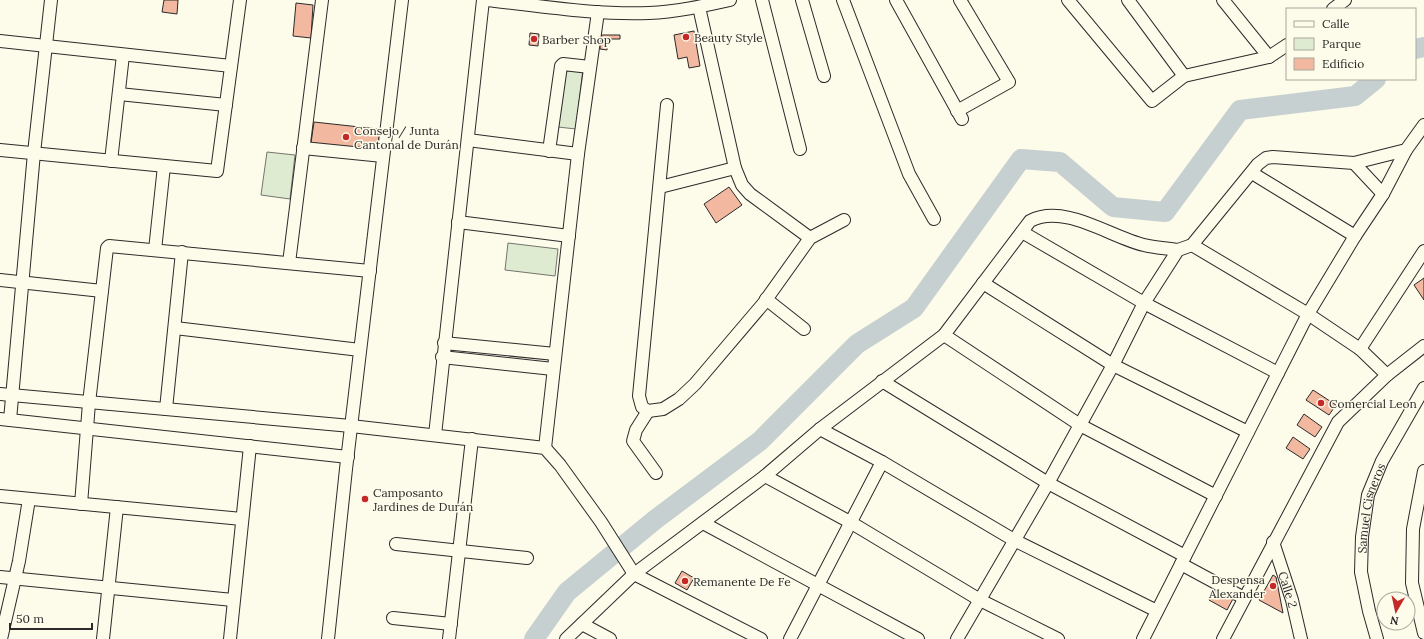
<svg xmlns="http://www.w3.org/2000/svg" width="1424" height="639" font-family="Lora,serif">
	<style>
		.green { fill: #deebd1; stroke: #74746e }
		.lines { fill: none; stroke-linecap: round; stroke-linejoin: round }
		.river { stroke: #c7d0d0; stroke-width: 20 }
		.building { fill: #f2b8a0; stroke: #2b2b2b }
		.minor-casing { stroke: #2b2b2b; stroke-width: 14 }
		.minor { stroke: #fdfbea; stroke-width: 12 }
		.poi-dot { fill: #c62828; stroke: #fdfbea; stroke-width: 1.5 }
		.labels { text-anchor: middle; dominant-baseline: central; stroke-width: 3; stroke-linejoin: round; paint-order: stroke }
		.poi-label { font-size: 12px; fill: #2b2b2b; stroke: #fdfbea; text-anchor: start }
		.street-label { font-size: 12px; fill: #2b2b2b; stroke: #fdfbea }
	</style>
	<rect width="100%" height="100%" fill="#fdfbea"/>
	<g class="green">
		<polygon points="565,66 583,68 576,129 558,127"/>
		<polygon points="267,152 295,155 290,199 261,195"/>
		<polygon points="508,243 558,249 555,276 505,270"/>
	</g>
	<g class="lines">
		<g class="river">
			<polyline points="1415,49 1424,47"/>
			<polyline points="534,639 567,592 656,519 760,441 857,344 914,308 1021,159 1060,162 1113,207 1165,212 1240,110 1355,96 1376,79"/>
		</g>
	</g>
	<g class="building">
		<polygon points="164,0 178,0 177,14 162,12"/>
		<polygon points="296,3 313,5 311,38 293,36"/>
		<polygon points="694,31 700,66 689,68 687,57 678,59 674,35"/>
		<polygon points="530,33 539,34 538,46 529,45"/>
		<polygon points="600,35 620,35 620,39 607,39 607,50 600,49"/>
		<polygon points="314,122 378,129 380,130 377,153 311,143"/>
		<polygon points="729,187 742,205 716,223 704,204"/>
		<polygon points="1424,278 1424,300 1414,285"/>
		<polygon points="1313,390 1336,405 1329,415 1306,400"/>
		<polygon points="1304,414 1322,427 1315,437 1297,425"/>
		<polygon points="1293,437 1310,449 1303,459 1286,448"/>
		<polygon points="682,571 694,578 687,590 675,583"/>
		<polygon points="1273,575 1276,577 1283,613 1259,600"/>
		<polygon points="1216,588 1234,597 1227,610 1209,600"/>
	</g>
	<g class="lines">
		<g class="minor-casing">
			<g id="minor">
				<path d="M487,0C541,6 595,15 649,13C676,12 703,6 730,0"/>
				<polyline points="762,0 800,149"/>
				<polyline points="802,0 824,76"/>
				<polyline points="843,0 909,174 934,219"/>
				<polyline points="896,0 962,119"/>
				<polyline points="1068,0 1152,101 1184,76"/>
				<polyline points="1128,0 1184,76 1269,57 1287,45"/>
				<polyline points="1223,0 1269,57"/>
				<polyline points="699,7 735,168 742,185 750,194 810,238"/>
				<polyline points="1333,9 1345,0"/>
				<polyline points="0,41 231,66"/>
				<polyline points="119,94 226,105"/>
				<polyline points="667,105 639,396 642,407 648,411 663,409 679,399 695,384 763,304 810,238 844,220"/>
				<polyline points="957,111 1009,82 960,0"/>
				<polyline points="468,140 578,154"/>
				<polyline points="303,148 383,156"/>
				<polyline points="0,150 217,171 240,0"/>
				<polyline points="549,151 561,66 563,64 590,67"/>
				<polyline points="111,161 123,55"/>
				<polyline points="1354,163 1383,194"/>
				<polyline points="1252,173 1355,236"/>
				<polyline points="660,187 735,168"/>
				<polyline points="458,222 569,236"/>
				<polyline points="1022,232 1144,303 1278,373"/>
				<polyline points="1192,245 1308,314 1360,349 1387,375"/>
				<polyline points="155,250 164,166"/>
				<polyline points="289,263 322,0"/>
				<polyline points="0,280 102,291"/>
				<polyline points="983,283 1113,365 1248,432"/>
				<polyline points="766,299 804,329"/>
				<polyline points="175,328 360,350"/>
				<polyline points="944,335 1080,425 1216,496"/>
				<polyline points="444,343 555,354"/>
				<polyline points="1360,349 1424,251"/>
				<polyline points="442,357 553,369"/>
				<polyline points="882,381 1048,483 1185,556"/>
				<polyline points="0,394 351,426 545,448 560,465 601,522 634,574 761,639"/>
				<polyline points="166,409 182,252"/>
				<polyline points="648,411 636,430 633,441 656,473"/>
				<polyline points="0,419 348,457"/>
				<polyline points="10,420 34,153 51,0"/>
				<polyline points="820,429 882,462 1014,540 1157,611"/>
				<polyline points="435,435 483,0"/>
				<polyline points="545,448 578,154 598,12"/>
				<polyline points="1424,471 1413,529 1412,583 1424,633"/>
				<polyline points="765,476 850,522 980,600 1058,639"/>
				<polyline points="0,496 242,519"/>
				<polyline points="81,504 89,403 107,248 109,246 370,271"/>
				<polyline points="703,523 918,639"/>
				<path id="s1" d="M1273,542L1292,600L1301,639"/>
				<polyline points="396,544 527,558"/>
				<polyline points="1181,564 1244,598"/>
				<polyline points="0,577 233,600"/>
				<polyline points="393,618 451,624"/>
				<polyline points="582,624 610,639"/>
				<polyline points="1,639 19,561 29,499"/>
				<polyline points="103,639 117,507"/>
				<polyline points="230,639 250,446"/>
				<polyline points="328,639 346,469 402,0"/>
				<polyline points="449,639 472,439"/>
				<path d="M566,639L634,574L765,476L820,429L944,335L1030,221C1065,203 1110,237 1144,245C1155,248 1167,248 1178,250"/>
				<polyline points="790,639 882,462"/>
				<polyline points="957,639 1048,483 1113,365 1144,303 1178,250 1192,245 1258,164 1266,158 1273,157 1354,163 1406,150 1424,125"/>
				<polyline points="1143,639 1308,314 1355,236 1383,194 1406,150"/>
				<polyline points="1223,639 1338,422 1387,375 1424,346"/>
				<path id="s2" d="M1377,639L1369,611L1361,572L1362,537L1368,495L1382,461L1424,388"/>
			</g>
		</g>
		<use href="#minor" class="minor"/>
	</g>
	<g class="poi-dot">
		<circle cx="686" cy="37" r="4"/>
		<circle cx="534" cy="39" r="4"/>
		<circle cx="346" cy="137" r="4"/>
		<circle cx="1321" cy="403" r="4"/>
		<circle cx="365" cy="499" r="4"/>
		<circle cx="685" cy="581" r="4"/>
		<circle cx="1273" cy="586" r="4"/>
	</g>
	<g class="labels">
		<g class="poi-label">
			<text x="694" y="37">Beauty Style</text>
			<text x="542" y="39">Barber Shop</text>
			<text x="354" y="130">Consejo/ Junta<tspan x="354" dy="14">Cantonal de Durán</tspan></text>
			<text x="1329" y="403">Comercial Leon</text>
			<text x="373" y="492">Camposanto<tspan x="373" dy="14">Jardines de Durán</tspan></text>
			<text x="1265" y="579" text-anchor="end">Despensa<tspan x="1265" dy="14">Alexander</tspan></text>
			<text x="693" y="581">Remanente De Fe</text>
		</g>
		<g class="street-label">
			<text stroke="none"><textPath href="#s2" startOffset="134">Samuel Cisneros</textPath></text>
			<text stroke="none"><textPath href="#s1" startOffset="50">Calle 2</textPath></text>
		</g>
	</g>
	<rect x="1286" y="8" width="130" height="72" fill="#fdfbea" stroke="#a9a89e"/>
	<rect x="1294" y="21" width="20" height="6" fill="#fdfbea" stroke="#a9a89e"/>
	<text x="1322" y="28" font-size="12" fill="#2b2b2b">Calle</text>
	<rect x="1294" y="38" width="20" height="12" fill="#deebd1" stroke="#a9a89e"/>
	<text x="1322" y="48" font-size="12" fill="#2b2b2b">Parque</text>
	<rect x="1294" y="58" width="20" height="12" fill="#f2b8a0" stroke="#a9a89e"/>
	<text x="1322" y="68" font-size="12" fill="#2b2b2b">Edificio</text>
	<g transform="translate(1396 611) rotate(189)"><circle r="19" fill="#fdfbea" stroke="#a9a89e"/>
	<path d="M0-3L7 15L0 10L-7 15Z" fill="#c62828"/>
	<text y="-6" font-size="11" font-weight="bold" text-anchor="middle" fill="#2b2b2b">N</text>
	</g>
	<path d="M10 623v6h82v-6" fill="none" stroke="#2b2b2b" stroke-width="2"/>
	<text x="16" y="623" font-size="12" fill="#2b2b2b" stroke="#fdfbea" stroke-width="3" paint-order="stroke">50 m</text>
</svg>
